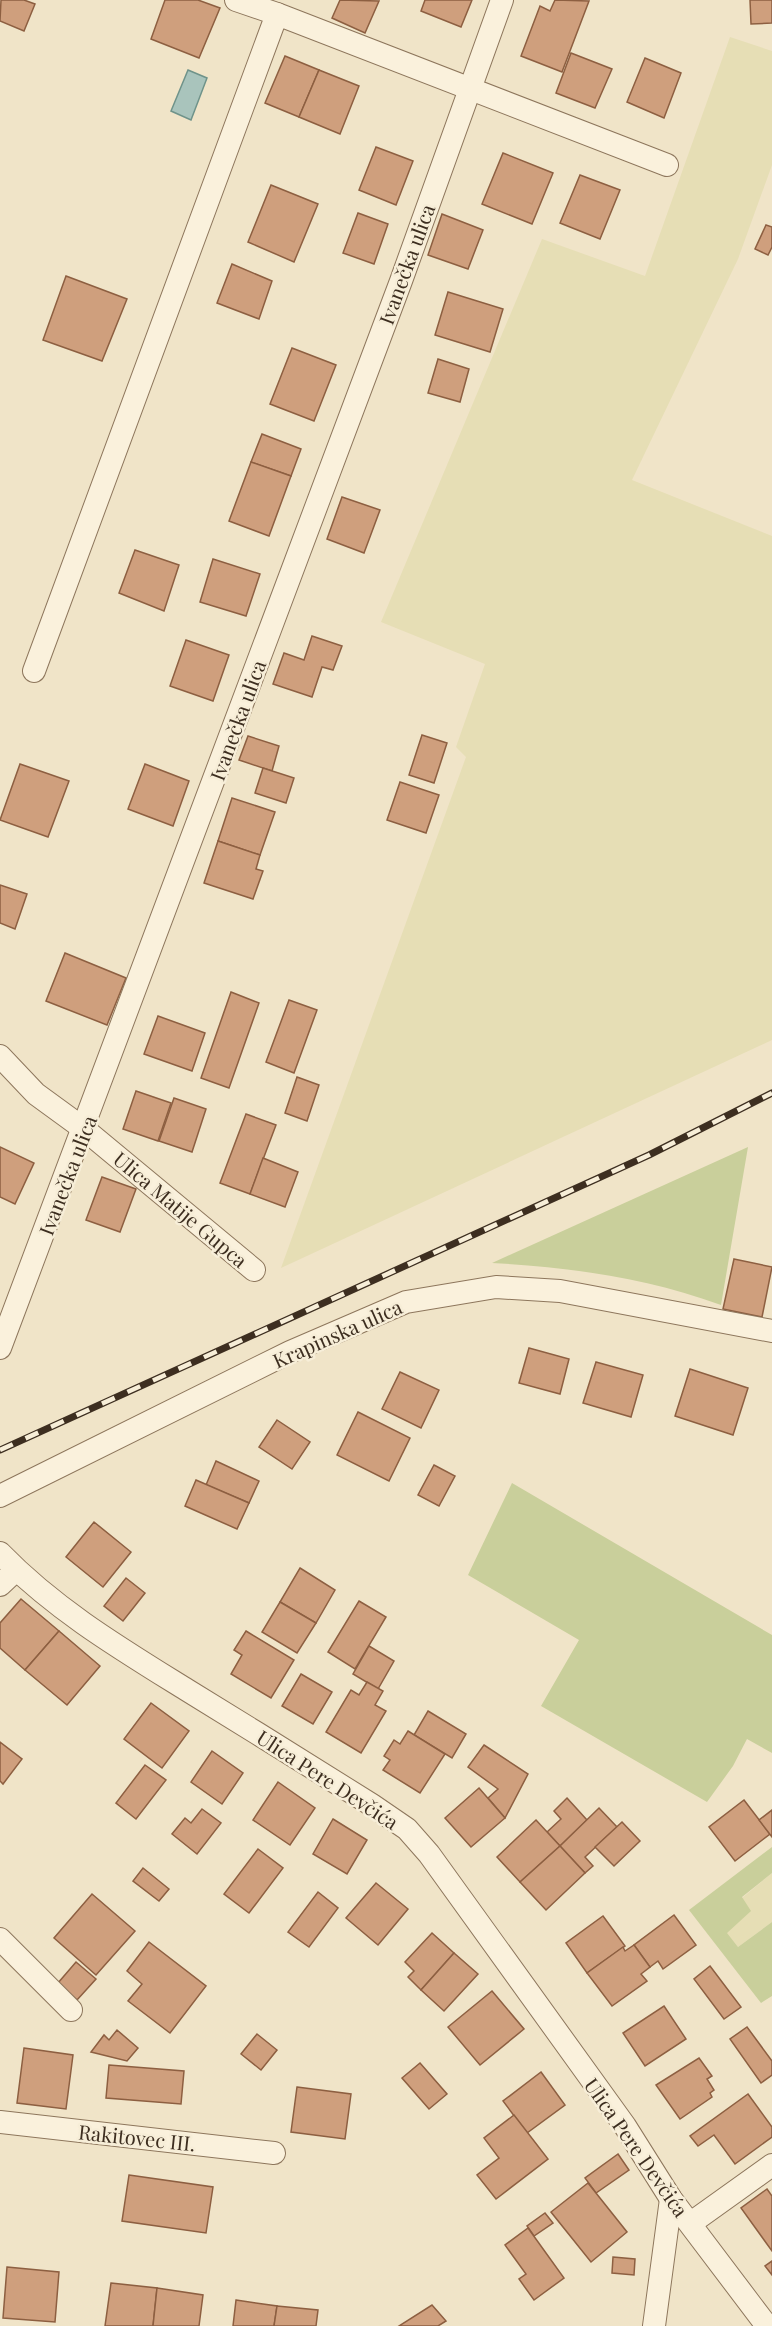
<svg xmlns="http://www.w3.org/2000/svg" width="772" height="2326" font-family="'Playfair Display',serif">
	<style>
		.farmland { fill: #e6deb5 }
		.green { fill: #c9cf9b }
		.water { fill: #a9c4bc; stroke: #6f938a; stroke-width: 1.5 }
		.building { fill: #cf9f7d; stroke: #8d5f41; stroke-width: 1.5 }
		.lines { fill: none; stroke-linecap: round; stroke-linejoin: round }
		.street-casing { stroke: #8d765c; stroke-width: 24 }
		.street { stroke: #faf1dc; stroke-width: 22 }
		.rail-casing { stroke: #3d2e20; stroke-width: 7 }
		.rail { stroke: #f7eed8; stroke-width: 4.5; stroke-dasharray: 14; stroke-linecap: butt }
		.labels { text-anchor: middle; dominant-baseline: central; stroke-width: 5; stroke-linejoin: round; paint-order: stroke }
		.street-label { font-size: 20px; fill: #3d2e20; stroke: #f7eed8 }
	</style>
	<rect width="100%" height="100%" fill="#f0e4c8"/>
	<g class="farmland">
		<polygon points="730,37 772,51 772,165 738,259 632,480 772,536 772,1040 281,1268 466,757 456,747 485,664 381,622 542,239 645,276"/>
		<polygon points="772,1873 772,1922 738,1947 726,1933 750,1911 742,1898"/>
	</g>
	<g class="green">
		<path d="M748,1147L721,1305C647,1278 570,1267 492,1263Z"/>
		<polygon points="512,1483 772,1635 772,1753 747,1739 733,1766 707,1802 541,1706 579,1640 468,1575"/>
		<polygon points="772,1847 772,1873 742,1897 751,1911 727,1933 738,1947 772,1922 772,1996 761,2003 689,1910"/>
	</g>
	<polygon class="water" points="188,70 207,78 191,120 171,111"/>
	<g class="building">
		<polygon points="1,0 24,0 35,4 24,31 0,21"/>
		<polygon points="165,0 198,0 220,8 199,58 151,39"/>
		<polygon points="340,0 379,1 365,33 332,18"/>
		<polygon points="425,0 472,0 461,27 421,11"/>
		<polygon points="555,0 589,1 562,72 521,56 540,6 550,11"/>
		<polygon points="750,0 772,0 772,23 751,24"/>
		<polygon points="571,53 612,69 595,108 556,93"/>
		<polygon points="285,56 319,70 299,117 265,103"/>
		<polygon points="645,58 681,73 664,118 627,102"/>
		<polygon points="319,70 359,86 340,134 299,117"/>
		<polygon points="376,147 413,161 396,205 359,190"/>
		<polygon points="503,153 553,173 532,224 482,204"/>
		<polygon points="580,175 620,190 600,239 560,223"/>
		<polygon points="271,185 318,204 294,262 248,242"/>
		<polygon points="358,213 388,224 374,264 343,253"/>
		<polygon points="442,214 483,230 468,269 428,255"/>
		<polygon points="766,225 772,227 772,247 768,255 755,249"/>
		<polygon points="232,264 272,281 259,319 217,303"/>
		<polygon points="66,276 127,299 102,361 43,340"/>
		<polygon points="448,292 503,309 490,352 435,335"/>
		<polygon points="292,348 336,365 314,421 270,404"/>
		<polygon points="438,359 469,369 460,402 428,393"/>
		<polygon points="262,434 301,449 291,476 251,462"/>
		<polygon points="251,462 291,476 269,536 229,521"/>
		<polygon points="342,497 380,510 364,553 327,539"/>
		<polygon points="135,550 179,565 164,611 119,593"/>
		<polygon points="213,559 260,574 246,616 200,602"/>
		<polygon points="312,636 342,646 333,670 322,667 312,697 273,684 284,653 304,660"/>
		<polygon points="186,640 229,655 213,701 170,686"/>
		<polygon points="422,735 447,743 434,783 409,775"/>
		<polygon points="248,736 279,746 272,771 239,760"/>
		<polygon points="20,764 69,781 48,837 0,820"/>
		<polygon points="145,764 189,781 173,826 128,809"/>
		<polygon points="263,768 294,778 286,803 255,793"/>
		<polygon points="400,782 439,795 426,833 387,820"/>
		<polygon points="232,798 275,812 260,855 218,841"/>
		<polygon points="218,841 260,855 256,869 263,871 253,899 204,883"/>
		<polygon points="0,885 27,894 15,929 0,923"/>
		<polygon points="65,953 126,978 107,1025 46,1001"/>
		<polygon points="231,992 259,1003 229,1088 201,1078"/>
		<polygon points="289,1000 317,1010 294,1073 266,1062"/>
		<polygon points="158,1016 205,1033 192,1071 144,1054"/>
		<polygon points="297,1077 319,1085 307,1121 285,1113"/>
		<polygon points="136,1091 171,1103 158,1141 123,1129"/>
		<polygon points="174,1098 206,1109 192,1152 159,1141"/>
		<polygon points="246,1114 276,1125 250,1194 220,1183"/>
		<polygon points="0,1147 34,1163 15,1204 0,1197"/>
		<polygon points="263,1158 298,1172 285,1207 250,1194"/>
		<polygon points="102,1177 136,1189 120,1232 86,1220"/>
		<polygon points="734,1259 772,1267 762,1317 723,1309"/>
		<polygon points="529,1348 569,1359 560,1394 519,1383"/>
		<polygon points="596,1362 643,1375 631,1417 583,1403"/>
		<polygon points="690,1369 748,1388 733,1435 675,1416"/>
		<polygon points="400,1372 439,1390 421,1428 382,1409"/>
		<polygon points="358,1412 410,1438 389,1481 337,1455"/>
		<polygon points="277,1420 310,1442 292,1469 259,1447"/>
		<polygon points="216,1461 259,1481 249,1503 206,1485"/>
		<polygon points="434,1465 455,1476 439,1506 418,1495"/>
		<polygon points="196,1480 249,1503 237,1529 185,1506"/>
		<polygon points="94,1522 131,1552 103,1587 66,1557"/>
		<polygon points="300,1568 335,1590 316,1623 280,1602"/>
		<polygon points="126,1578 145,1593 123,1621 104,1606"/>
		<polygon points="21,1599 59,1631 25,1670 0,1648 0,1623"/>
		<polygon points="359,1601 386,1617 355,1669 328,1652"/>
		<polygon points="280,1602 316,1623 297,1653 262,1632"/>
		<polygon points="59,1631 100,1666 67,1705 25,1670"/>
		<polygon points="246,1631 294,1660 271,1698 231,1674 242,1655 234,1650"/>
		<polygon points="369,1646 394,1661 378,1689 353,1674"/>
		<polygon points="301,1674 332,1692 313,1724 282,1706"/>
		<polygon points="367,1682 383,1691 375,1705 386,1711 361,1753 326,1732 351,1690 359,1695"/>
		<polygon points="151,1703 189,1731 162,1768 124,1739"/>
		<polygon points="428,1711 466,1734 452,1758 414,1735"/>
		<polygon points="408,1731 445,1754 420,1793 383,1770 390,1760 384,1756 394,1740 400,1744"/>
		<polygon points="0,1742 22,1759 3,1784 0,1781"/>
		<polygon points="484,1745 528,1774 505,1818 488,1798 498,1789 468,1767"/>
		<polygon points="212,1751 243,1773 222,1804 191,1782"/>
		<polygon points="145,1765 166,1780 136,1819 116,1803"/>
		<polygon points="278,1782 315,1808 290,1845 253,1820"/>
		<polygon points="479,1788 505,1818 471,1847 445,1818"/>
		<polygon points="567,1798 587,1820 560,1846 547,1832 561,1819 554,1811"/>
		<polygon points="744,1800 770,1834 735,1861 709,1827"/>
		<polygon points="599,1808 617,1827 585,1857 593,1866 585,1873 560,1846"/>
		<polygon points="202,1809 221,1823 197,1854 172,1834 185,1818 191,1823"/>
		<polygon points="772,1810 772,1837 759,1820"/>
		<polygon points="333,1819 367,1840 347,1874 313,1854"/>
		<polygon points="536,1820 560,1846 520,1882 497,1857"/>
		<polygon points="622,1822 640,1841 614,1866 595,1847"/>
		<polygon points="560,1846 585,1873 546,1910 520,1882"/>
		<polygon points="258,1849 283,1868 249,1913 224,1894"/>
		<polygon points="143,1868 169,1889 159,1901 133,1881"/>
		<polygon points="376,1883 408,1909 378,1945 346,1918"/>
		<polygon points="318,1892 338,1908 309,1947 288,1932"/>
		<polygon points="92,1894 135,1931 96,1975 54,1938"/>
		<polygon points="674,1915 696,1945 663,1969 658,1961 650,1967 634,1945"/>
		<polygon points="603,1916 625,1946 587,1973 566,1943"/>
		<polygon points="432,1933 454,1953 421,1990 408,1977 414,1971 405,1962"/>
		<polygon points="149,1942 206,1986 170,2033 128,2001 142,1984 127,1971"/>
		<polygon points="634,1945 650,1967 641,1974 647,1981 612,2006 587,1973 623,1947 625,1951"/>
		<polygon points="454,1953 478,1974 444,2011 421,1990"/>
		<polygon points="76,1962 96,1979 77,2000 58,1983"/>
		<polygon points="710,1966 741,2007 724,2019 694,1979"/>
		<polygon points="492,1991 524,2029 480,2065 448,2027"/>
		<polygon points="664,2006 686,2039 645,2066 623,2033"/>
		<polygon points="747,2027 772,2061 772,2075 761,2083 730,2039"/>
		<polygon points="117,2030 138,2048 127,2061 91,2052 104,2035 109,2040"/>
		<polygon points="257,2034 277,2050 261,2070 241,2054"/>
		<polygon points="24,2048 73,2055 66,2109 17,2103"/>
		<polygon points="699,2058 712,2076 707,2079 714,2090 710,2093 712,2097 680,2119 656,2085"/>
		<polygon points="420,2063 447,2094 429,2109 402,2078"/>
		<polygon points="109,2065 184,2071 181,2104 106,2098"/>
		<polygon points="541,2072 565,2105 527,2133 503,2101"/>
		<polygon points="297,2087 351,2094 345,2139 291,2132"/>
		<polygon points="748,2094 772,2127 772,2137 735,2164 714,2135 698,2146 690,2136"/>
		<polygon points="514,2115 548,2159 496,2199 477,2175 499,2158 484,2138"/>
		<polygon points="618,2154 629,2170 596,2193 585,2178"/>
		<polygon points="129,2175 213,2187 206,2233 122,2221"/>
		<polygon points="588,2183 627,2232 591,2262 551,2212"/>
		<polygon points="767,2189 772,2196 772,2251 741,2208"/>
		<polygon points="545,2213 553,2223 534,2236 527,2226"/>
		<polygon points="528,2228 564,2278 534,2300 519,2279 526,2274 505,2245"/>
		<polygon points="613,2257 635,2259 634,2275 612,2273"/>
		<polygon points="772,2261 772,2275 765,2266"/>
		<polygon points="7,2267 59,2272 55,2322 3,2318"/>
		<polygon points="111,2283 157,2288 153,2326 105,2326"/>
		<polygon points="157,2288 203,2295 199,2326 153,2326"/>
		<polygon points="236,2300 277,2306 274,2326 233,2326"/>
		<polygon points="432,2305 446,2321 438,2326 399,2326"/>
		<polygon points="277,2306 318,2310 316,2326 274,2326"/>
	</g>
	<g class="lines">
		<g class="street-casing">
			<g id="street">
				<polyline points="236,0 277,14"/>
				<polyline points="34,671 277,14 667,165"/>
				<polyline points="0,1056 36,1094 84,1129 254,1270"/>
				<polyline points="0,1348 401,281 502,0"/>
				<polyline points="0,1496 290,1352 406,1302 496,1287 560,1291 772,1331"/>
				<path d="M0,1553C54,1609 121,1649 187,1690C249,1728 310,1766 372,1805L407,1829L429,1854L625,2126L671,2199L767,2326"/>
				<polyline points="0,1585 16,1570"/>
				<polyline points="0,1939 71,2010"/>
				<polyline points="0,2122 274,2153"/>
				<polyline points="691,2223 772,2165"/>
				<polyline points="654,2326 671,2199"/>
			</g>
		</g>
		<use href="#street" class="street"/>
		<g class="rail-casing">
			<polyline id="rail" points="0,1450 649,1155 772,1093"/>
		</g>
		<use href="#rail" class="rail"/>
	</g>
	<g class="labels">
		<g class="street-label">
			<text transform="translate(406 264) rotate(-70)">Ivanečka ulica</text>
			<text transform="translate(237 720) rotate(-70)">Ivanečka ulica</text>
			<text transform="translate(67 1175) rotate(-69)">Ivanečka ulica</text>
			<text transform="translate(181 1209) rotate(40)">Ulica Matije Gupca</text>
			<text transform="translate(337 1333) rotate(-24)">Krapinska ulica</text>
			<text transform="translate(328 1779) rotate(33)">Ulica Pere Devčića</text>
			<text transform="translate(137 2137) rotate(6)">Rakitovec III.</text>
			<text transform="translate(637 2147) rotate(55)">Ulica Pere Devčića</text>
		</g>
	</g>
</svg>
